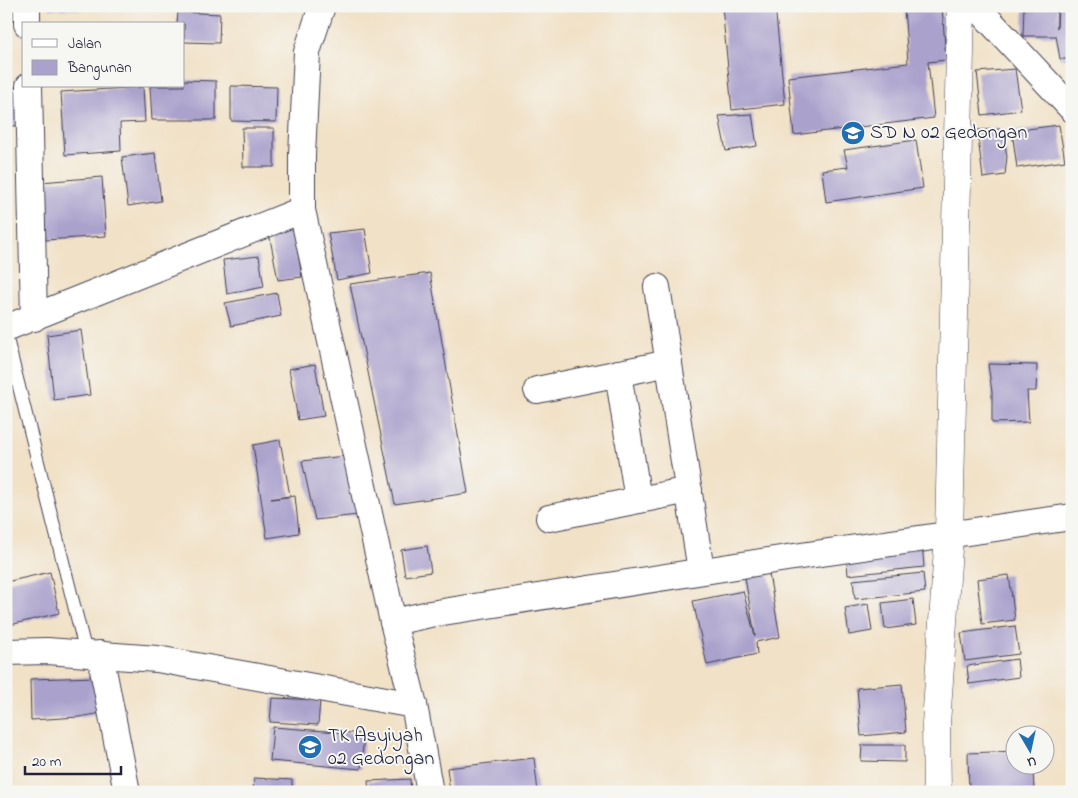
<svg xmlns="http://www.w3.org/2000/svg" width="1078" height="798" font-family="'Indie Flower',sans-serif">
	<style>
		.building { fill: #aaa1cc }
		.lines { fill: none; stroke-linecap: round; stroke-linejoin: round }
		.lane-casing { stroke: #413f50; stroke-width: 14 }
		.street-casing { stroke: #413f50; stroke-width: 28 }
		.secondary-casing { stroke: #413f50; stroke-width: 29 }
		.lane { stroke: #fff; stroke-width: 12 }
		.street { stroke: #fff; stroke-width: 26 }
		.secondary { stroke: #fff; stroke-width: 28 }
		.labels { text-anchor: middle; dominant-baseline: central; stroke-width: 4; stroke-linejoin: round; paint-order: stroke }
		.poi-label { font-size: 20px; fill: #22223b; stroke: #f6f6f2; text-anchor: start }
	</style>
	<rect width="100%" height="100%" fill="#f6f6f2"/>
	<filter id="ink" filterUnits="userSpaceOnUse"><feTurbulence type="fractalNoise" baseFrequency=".02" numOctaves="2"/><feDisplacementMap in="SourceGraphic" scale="10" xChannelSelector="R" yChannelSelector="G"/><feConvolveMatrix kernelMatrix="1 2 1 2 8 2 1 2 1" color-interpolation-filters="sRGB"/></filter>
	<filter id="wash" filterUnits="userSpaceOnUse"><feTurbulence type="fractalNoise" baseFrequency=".0096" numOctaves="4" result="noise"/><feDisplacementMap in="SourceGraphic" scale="20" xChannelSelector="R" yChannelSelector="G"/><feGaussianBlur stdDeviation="1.12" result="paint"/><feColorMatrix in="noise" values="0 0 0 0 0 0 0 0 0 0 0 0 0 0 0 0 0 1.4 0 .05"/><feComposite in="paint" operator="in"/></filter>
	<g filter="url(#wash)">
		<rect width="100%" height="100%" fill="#f1e1c6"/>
		<g id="blocks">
			<g class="building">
				<polygon points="49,6 106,6 106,10 49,9"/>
				<polygon points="129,6 159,6 159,9 129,8"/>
				<polygon points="722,6 775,6 785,104 732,110"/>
				<polygon points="942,6 946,60 928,62 934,118 794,135 788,77 908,63 904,7"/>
				<polygon points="1024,6 1057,6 1057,28 1058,6 1072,6 1072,59 1060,59 1056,36 1023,36"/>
				<polygon points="6,10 8,10 10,42 6,43"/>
				<polygon points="178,12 220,14 219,43 184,42 184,24 177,24"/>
				<polygon points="1015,69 1021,110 982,115 977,72"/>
				<polygon points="184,80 216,81 216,120 152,120 150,86 184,86"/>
				<polygon points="231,86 277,87 276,122 231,121"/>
				<polygon points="16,87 20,125 6,127 6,88"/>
				<polygon points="143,87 145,122 120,123 121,151 65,155 61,92"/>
				<polygon points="752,114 757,146 726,151 719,116"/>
				<polygon points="1059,125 1065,161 1017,168 1012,131"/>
				<polygon points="242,128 274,128 274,167 243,167"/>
				<polygon points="1002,129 1007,156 1005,175 983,178 977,130"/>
				<polygon points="916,140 923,188 826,202 822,170 848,167 844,150"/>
				<polygon points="155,153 161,201 128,206 122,157"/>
				<polygon points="6,166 12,194 6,195"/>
				<polygon points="102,177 106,236 46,240 41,182"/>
				<polygon points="294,228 302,277 278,280 269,233"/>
				<polygon points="365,229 372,273 337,280 328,233"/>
				<polygon points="6,236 10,254 6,254"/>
				<polygon points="259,256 264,287 227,294 223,260"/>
				<polygon points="430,273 468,493 395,504 350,284"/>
				<polygon points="277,293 281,316 231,326 225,303"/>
				<polygon points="81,330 90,395 54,400 47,335"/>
				<polygon points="315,364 324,416 298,420 289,369"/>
				<polygon points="988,364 1037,365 1036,391 1027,391 1029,422 992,423 992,392"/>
				<polygon points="280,440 290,496 271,499 295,496 299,533 267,538 253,445"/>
				<polygon points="353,455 366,514 315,520 302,461"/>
				<polygon points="922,542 924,567 848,575 846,551"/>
				<polygon points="427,546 431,572 405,576 401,550"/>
				<polygon points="50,572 59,613 6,626 6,582"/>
				<polygon points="923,573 925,592 855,599 853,580"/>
				<polygon points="769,574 780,637 756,642 757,654 707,665 693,601 743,591 755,636 745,578"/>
				<polygon points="1009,575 1015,620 982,624 977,579"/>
				<polygon points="913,599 916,625 885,629 882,603"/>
				<polygon points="868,604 872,631 849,635 845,608"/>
				<polygon points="1015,626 1019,654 965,661 961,633"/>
				<polygon points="1017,659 1019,677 969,684 967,666"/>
				<polygon points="97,677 101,713 79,717 31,720 30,679"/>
				<polygon points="902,684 906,732 861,736 857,688"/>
				<polygon points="272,698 320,700 318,725 270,722"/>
				<polygon points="273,727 364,734 361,769 270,761"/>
				<polygon points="862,745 905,745 905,762 861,761"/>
				<polygon points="1016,751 1016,766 1033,766 1034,792 969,792 968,753"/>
				<polygon points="534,758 538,792 450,792 447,768"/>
				<polygon points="254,778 292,780 292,792 253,792"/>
				<polygon points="410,779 411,792 369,792 368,781"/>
			</g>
		</g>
	</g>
	<g filter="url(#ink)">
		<use href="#blocks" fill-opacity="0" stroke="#413f50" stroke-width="1"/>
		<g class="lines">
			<g class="lane-casing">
				<polyline id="lane" points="6,335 86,653"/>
			</g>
			<g class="street-casing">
				<g id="street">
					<polyline points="27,6 27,24"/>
					<polyline points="322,6 307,52 302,155 302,210 393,622 430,614 787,558 1072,517"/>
					<polyline points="976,6 1072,109"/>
					<polyline points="29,86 34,318"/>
					<polyline points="657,287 701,571"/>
					<polyline points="6,328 302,210"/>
					<polyline points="618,373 638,500"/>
					<polyline points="537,390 669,363"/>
					<polyline points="549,518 689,490"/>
					<polyline points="393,622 414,705"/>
					<polyline points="6,652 47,651 157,659 414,705 430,792"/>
					<polyline points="100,654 127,792"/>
				</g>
			</g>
			<g class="secondary-casing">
				<polyline id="secondary" points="937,792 936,724 949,534 961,6"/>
			</g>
			<use href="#lane" class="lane"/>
			<use href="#street" class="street"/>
			<use href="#secondary" class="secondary"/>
		</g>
	</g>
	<defs>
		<g id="school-disc" transform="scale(1.25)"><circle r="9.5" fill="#1f6fb2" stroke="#f6f6f2"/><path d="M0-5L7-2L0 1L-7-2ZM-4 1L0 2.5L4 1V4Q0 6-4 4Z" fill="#fff"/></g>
	</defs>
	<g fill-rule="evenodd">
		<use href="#school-disc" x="853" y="133"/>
		<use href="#school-disc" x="310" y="747"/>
	</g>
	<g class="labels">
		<g class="poi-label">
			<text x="870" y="133">SD N 02 Gedongan</text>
			<text x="328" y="736">TK Asyiyah<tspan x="328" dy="23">02 Gedongan</tspan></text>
		</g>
	</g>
	<rect width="1078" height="798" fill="none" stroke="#f6f6f2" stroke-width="25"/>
	<rect x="22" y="22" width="162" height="65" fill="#f6f6f2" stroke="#a1a1a9"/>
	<rect x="32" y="39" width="25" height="8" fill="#ffffff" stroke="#a1a1a9"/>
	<text x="68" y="48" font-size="15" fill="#22223b">Jalan</text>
	<rect x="32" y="60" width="25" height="15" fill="#aaa1cc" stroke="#a1a1a9"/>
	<text x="68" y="72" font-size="15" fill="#22223b">Bangunan</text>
	<g transform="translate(1030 750) rotate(171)"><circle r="24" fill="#f6f6f2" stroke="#a1a1a9"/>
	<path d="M0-4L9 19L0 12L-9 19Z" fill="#1f6fb2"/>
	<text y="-8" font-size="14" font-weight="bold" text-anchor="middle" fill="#22223b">U</text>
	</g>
	<path d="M25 766v8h96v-8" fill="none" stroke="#22223b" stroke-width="2.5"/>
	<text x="32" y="766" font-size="15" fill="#22223b" stroke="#f6f6f2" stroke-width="4" paint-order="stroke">20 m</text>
</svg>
